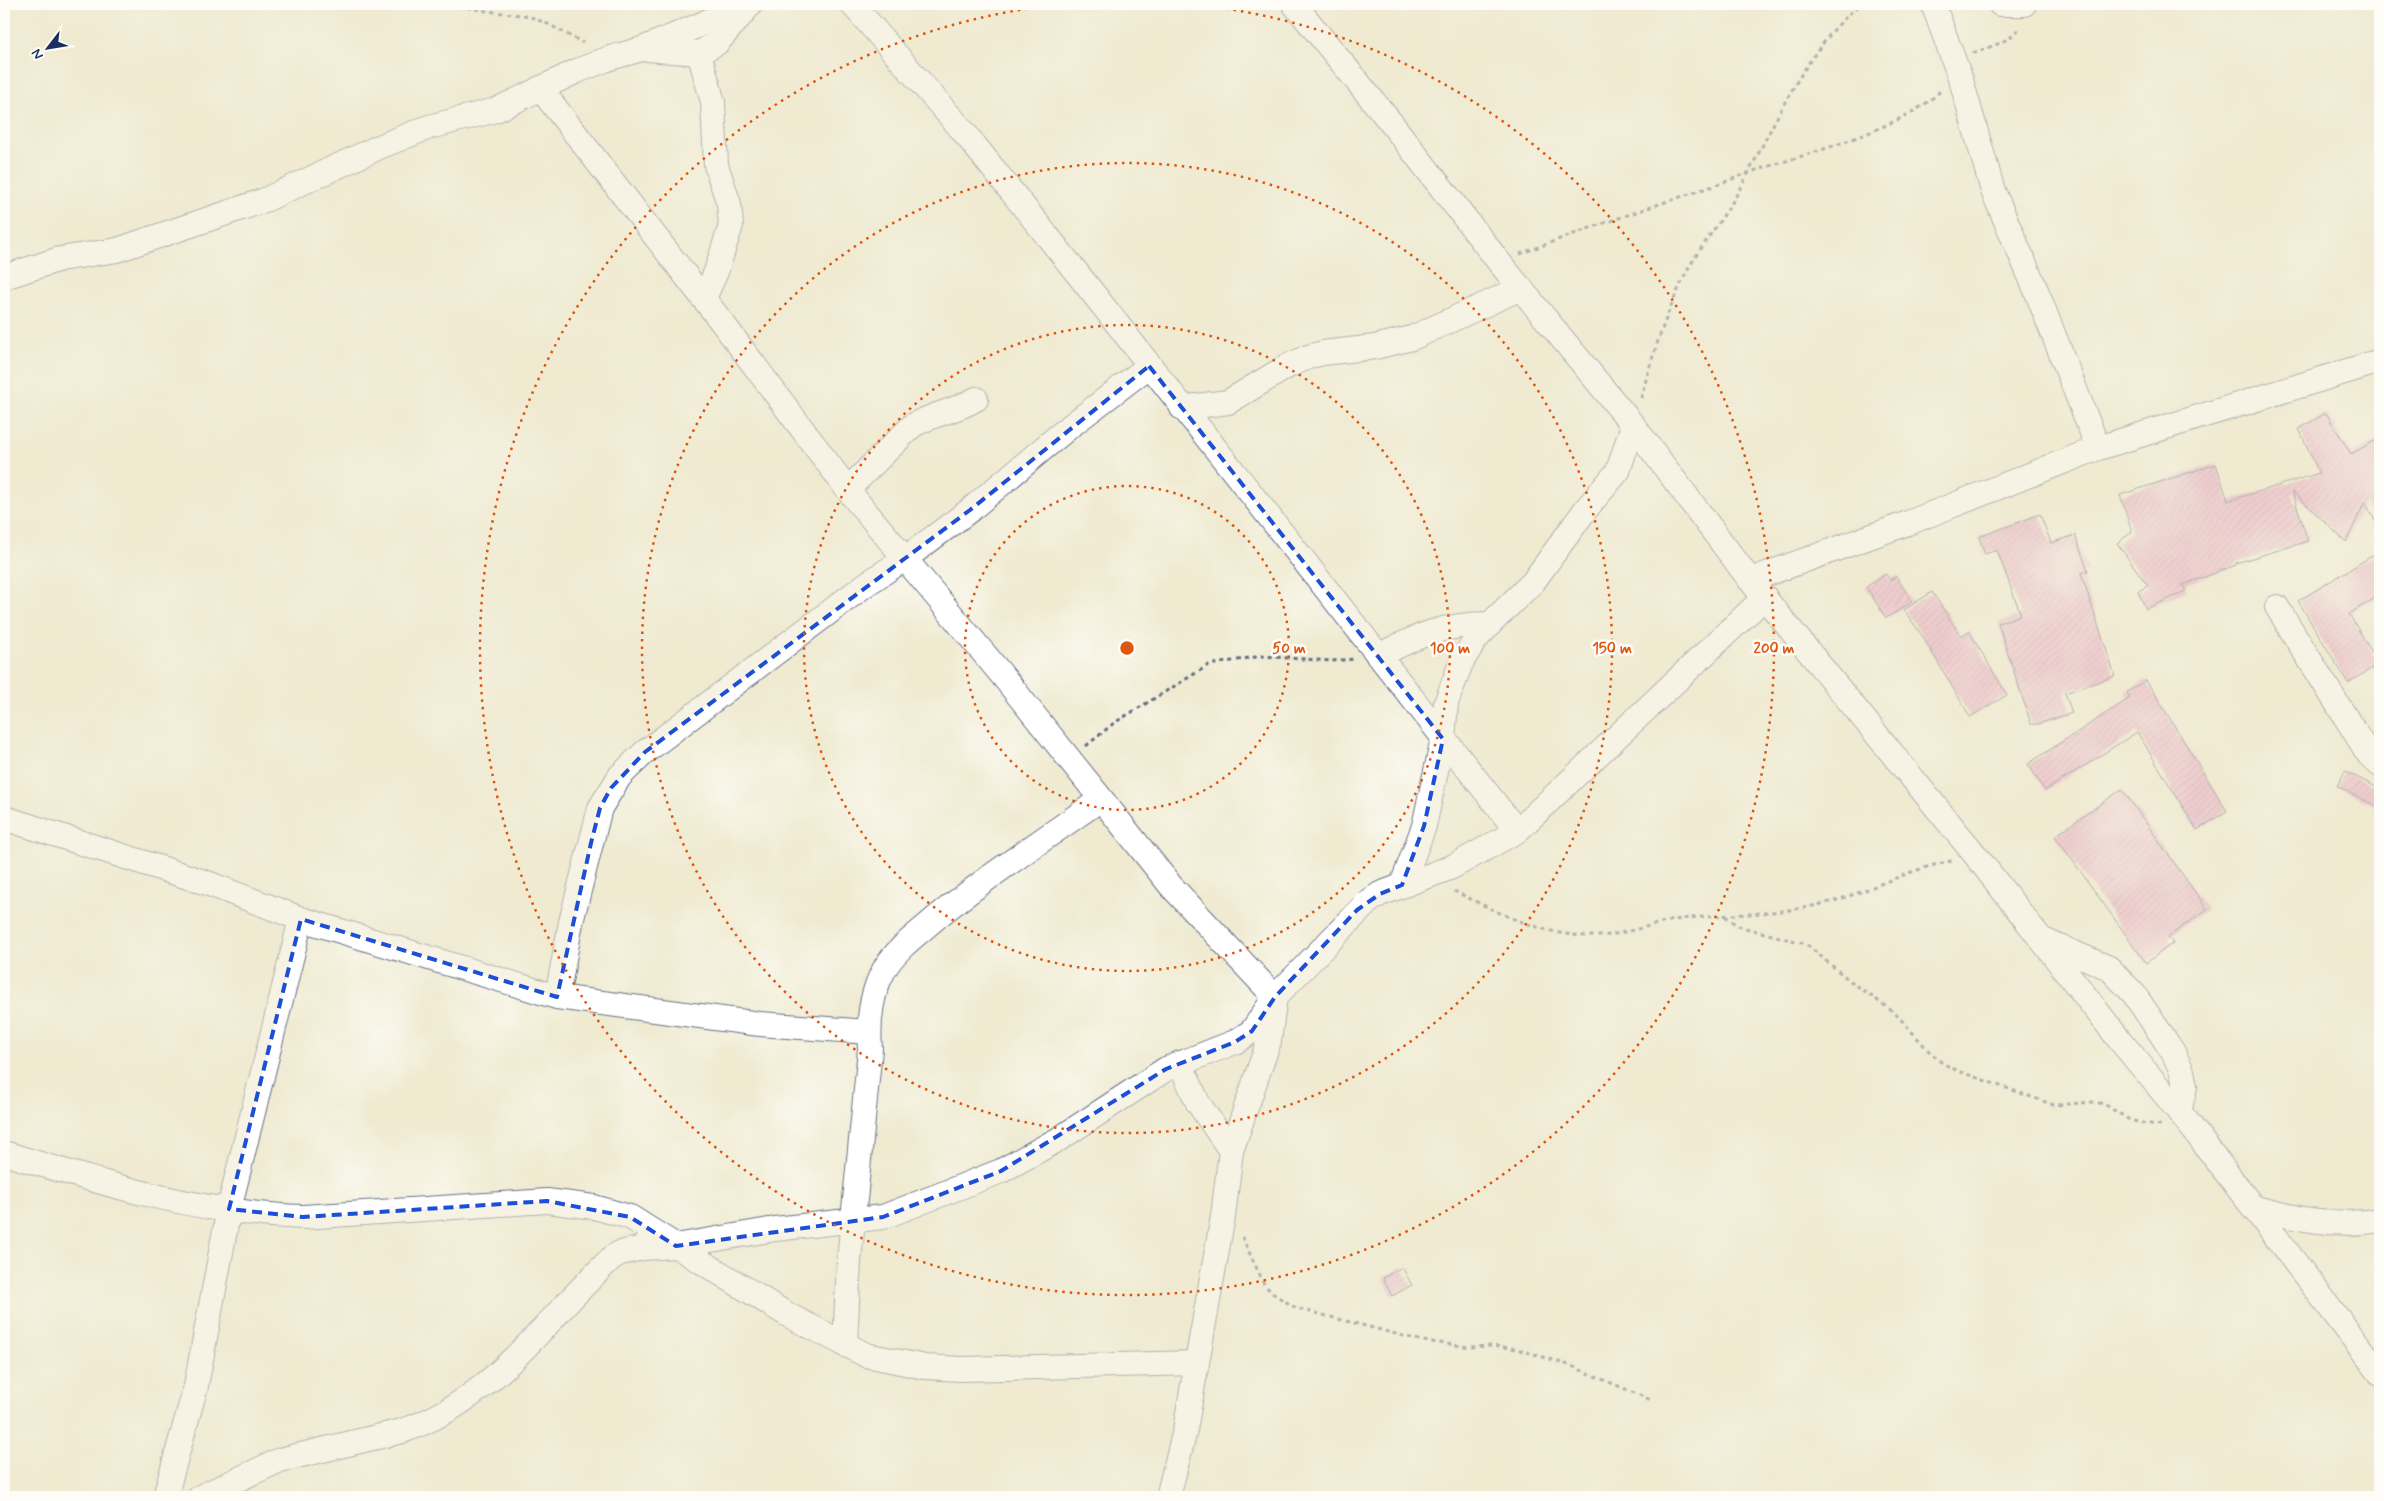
<svg xmlns="http://www.w3.org/2000/svg" width="2384" height="1501" font-family="Mynerve,sans-serif">
	<style>
		.building { fill: url(#building-hatch) }
		.lines { fill: none; stroke-linecap: round; stroke-linejoin: round }
		.minor-casing { stroke: #657086; stroke-width: 26 }
		.path { stroke: #657086; stroke-width: 3; stroke-dasharray: 4 4; stroke-linecap: butt }
		.minor { stroke: #fff; stroke-width: 24 }
		.marked { fill: none; stroke: #1d4ed8; stroke-width: 4; stroke-dasharray: 10 6; stroke-linejoin: round }
		.ring { fill: none; stroke: #de5710; stroke-width: 2.5; stroke-dasharray: 2.5 5 }
		.centre { fill: #de5710; stroke: #fdfcf7; stroke-width: 2.5 }
		.ring-label { font-size: 15px; text-anchor: middle; font-weight: bold; fill: #de5710; stroke: #fdfcf7; stroke-width: 5; stroke-linejoin: round; paint-order: stroke }
	</style>
	<defs>
		<pattern id="building-hatch" width="6" height="6" patternUnits="userSpaceOnUse" patternTransform="scale(1.25)"><rect width="6" height="6" fill="#eac"/><path d="M-1 1l2-2M0 6l6-6M5 7l2-2" fill="none" stroke="#c08ba9"/></pattern>
	</defs>
	<rect width="100%" height="100%" fill="#fdfcf7"/>
	<filter id="ink" filterUnits="userSpaceOnUse"><feTurbulence type="fractalNoise" baseFrequency=".02" numOctaves="2"/><feDisplacementMap in="SourceGraphic" scale="10" xChannelSelector="R" yChannelSelector="G"/><feConvolveMatrix kernelMatrix="1 2 1 2 8 2 1 2 1" color-interpolation-filters="sRGB"/></filter>
	<filter id="wash" filterUnits="userSpaceOnUse"><feTurbulence type="fractalNoise" baseFrequency=".0096" numOctaves="4" result="noise"/><feDisplacementMap in="SourceGraphic" scale="20" xChannelSelector="R" yChannelSelector="G"/><feGaussianBlur stdDeviation="1.12" result="paint"/><feColorMatrix in="noise" values="0 0 0 0 0 0 0 0 0 0 0 0 0 0 0 0 0 1.4 0 .05"/><feComposite in="paint" operator="in"/></filter>
	<g filter="url(#wash)">
		<rect width="100%" height="100%" fill="#efead0"/>
		<g id="blocks">
			<g class="building">
				<polygon points="2326,413 2351,454 2380,438 2380,530 2365,502 2346,542 2292,491 2308,541 2236,563 2236,565 2183,585 2186,591 2146,609 2138,591 2148,586 2117,543 2132,532 2120,495 2216,464 2228,501 2319,473 2299,429"/>
				<polygon points="2040,514 2051,543 2075,535 2088,571 2081,573 2115,676 2065,693 2072,713 2038,724 2031,724 1998,623 2021,615 1997,550 1985,554 1979,537"/>
				<polygon points="2380,551 2380,595 2349,614 2379,664 2348,683 2298,601"/>
				<polygon points="1886,574 1890,580 1896,576 1912,602 1886,618 1866,587"/>
				<polygon points="1932,592 1961,636 1969,631 2007,695 1970,717 1923,637 1904,610"/>
				<polygon points="2146,680 2227,811 2197,830 2137,732 2045,791 2028,764 2130,698 2127,692"/>
				<polygon points="2345,771 2380,789 2380,808 2337,786"/>
				<polygon points="2122,789 2207,909 2168,937 2173,943 2146,963 2055,836"/>
				<polygon points="1402,1267 1412,1285 1392,1296 1383,1278"/>
			</g>
		</g>
	</g>
	<g filter="url(#ink)">
		<use href="#blocks" fill-opacity="0" stroke="#657086" stroke-width="1"/>
		<g class="lines">
			<g class="minor-casing">
				<g id="minor">
					<polyline points="852,4 963,131 1077,273 1517,831"/>
					<polyline points="1294,4 1392,124 1499,262 1633,425 1750,580 1977,857 2118,1038 2186,1120 2380,1373"/>
					<polyline points="1933,4 1961,80 1993,191 2036,290 2098,448"/>
					<polyline points="2000,4 2024,4"/>
					<polyline points="646,49 699,53 717,43 750,5"/>
					<polyline points="699,53 713,102 716,165 729,204 731,225 716,272 704,298"/>
					<polyline points="540,88 721,321 851,494 1002,675 1171,886 1275,997 1269,1041 1231,1151 1223,1216 1185,1430 1168,1497"/>
					<polyline points="4,277 60,259 117,250 265,200 379,147 429,127 496,110 577,71 610,58 642,49 702,24 744,4"/>
					<polyline points="1182,408 1228,402 1288,366 1308,357 1323,353 1375,347 1412,338 1521,288"/>
					<path d="M848,489L912,426C932,414 956,411 976,399"/>
					<polyline points="1750,580 1908,523 2098,448 2380,361"/>
					<polyline points="2277,607 2369,755 2380,765"/>
					<path d="M1378,656C1419,635 1443,624 1490,624"/>
					<polyline points="4,818 207,883 301,919 557,997 760,1024 869,1032"/>
					<polyline points="1402,885 1424,826 1443,739 1446,703 1461,663 1475,640 1490,624 1533,582 1586,509 1618,471 1633,425"/>
					<polyline points="2046,941 2109,968 2134,994 2173,1052 2182,1071 2185,1086 2179,1112"/>
					<polyline points="557,997 571,922 600,808 620,776 645,752 865,585 906,558 970,510 1069,427 1149,366"/>
					<polyline points="1180,1063 1198,1103 1231,1151"/>
					<path d="M4,1153C101,1183 201,1214 303,1217L547,1201L594,1207L630,1217L676,1246L775,1229L883,1217L1001,1171L1059,1139L1166,1069L1235,1042L1252,1031L1275,997L1368,902L1380,894L1452,867L1517,831L1765,597"/>
					<path d="M2252,1207C2293,1218 2337,1228 2380,1220"/>
					<path d="M845,1345L849,1260L870,1049C868,1022 871,992 885,968C898,947 919,933 937,917C989,875 1046,838 1101,799"/>
					<polyline points="165,1497 196,1386 229,1209 301,919"/>
					<path d="M200,1497L280,1460L402,1431C493,1402 546,1318 613,1257L620,1253L643,1248L676,1246L788,1315L866,1355L925,1367L962,1369L1196,1363"/>
				</g>
			</g>
			<g class="path">
				<polyline points="452,4 479,10 529,16 550,25 583,43"/>
				<path d="M1973,53C1993,45 2007,44 2021,26"/>
				<path d="M1520,254C1585,229 1650,207 1716,185C1733,179 1749,172 1766,167C1810,154 1912,124 1941,90"/>
				<path d="M1641,398C1652,356 1666,313 1686,273C1702,243 1725,217 1741,187C1776,122 1803,53 1860,4"/>
				<polyline points="1086,746 1114,723 1209,665 1261,656 1332,661 1354,659"/>
				<path d="M1454,891C1501,914 1554,942 1609,935C1637,931 1663,920 1690,918C1742,913 1785,915 1837,900C1876,888 1912,868 1952,861"/>
				<polyline points="1725,916 1738,926 1806,944 1849,980 1895,1013 1930,1052 1942,1063 1958,1071 2054,1105 2094,1102 2104,1104 2128,1119 2140,1123 2161,1125"/>
				<polyline points="1242,1237 1264,1284 1272,1293 1296,1308 1423,1341 1470,1347 1494,1346 1517,1349 1569,1365 1651,1400"/>
			</g>
			<use href="#minor" class="minor"/>
		</g>
	</g>
	<path d="M0 0H2384V1501H0ZM1149,366L1443,739L1424,826L1402,885L1380,894L1357,910L1275,997L1252,1031L1235,1042L1166,1069L1001,1171L883,1217L676,1246L630,1217L547,1201L303,1217L229,1209L301,919L557,997L591,843L600,808L611,788L645,752L970,510Z" fill="#efead0" fill-opacity=".55" fill-rule="evenodd"/>
	<path class="marked" d="M1149,366L1443,739L1424,826L1402,885L1380,894L1357,910L1275,997L1252,1031L1235,1042L1166,1069L1001,1171L883,1217L676,1246L630,1217L547,1201L303,1217L229,1209L301,919L557,997L591,843L600,808L611,788L645,752L970,510Z"/>
	<g class="ring">
		<circle cx="1127" cy="648" r="162"/>
		<circle cx="1127" cy="648" r="323"/>
		<circle cx="1127" cy="648" r="485"/>
		<path d="M1189 4A647 647 0 1 1 1065 4"/>
	</g>
	<circle cx="1127" cy="648" r="8" class="centre"/>
	<g class="ring-label">
		<text x="1289" y="653">50 m</text>
		<text x="1450" y="653">100 m</text>
		<text x="1612" y="653">150 m</text>
		<text x="1774" y="653">200 m</text>
	</g>
	<rect width="2384" height="1501" fill="none" stroke="#fdfcf7" stroke-width="20"/>
	<g transform="translate(48 48) rotate(239)" stroke="#fdfcf7" stroke-width="4" paint-order="stroke">
	<path d="M0-4L9 19L0 12L-9 19Z" fill="#1b2f5e"/>
	<text y="-8" font-size="14" font-weight="bold" text-anchor="middle" fill="#1b2f5e">N</text>
	</g>
</svg>
